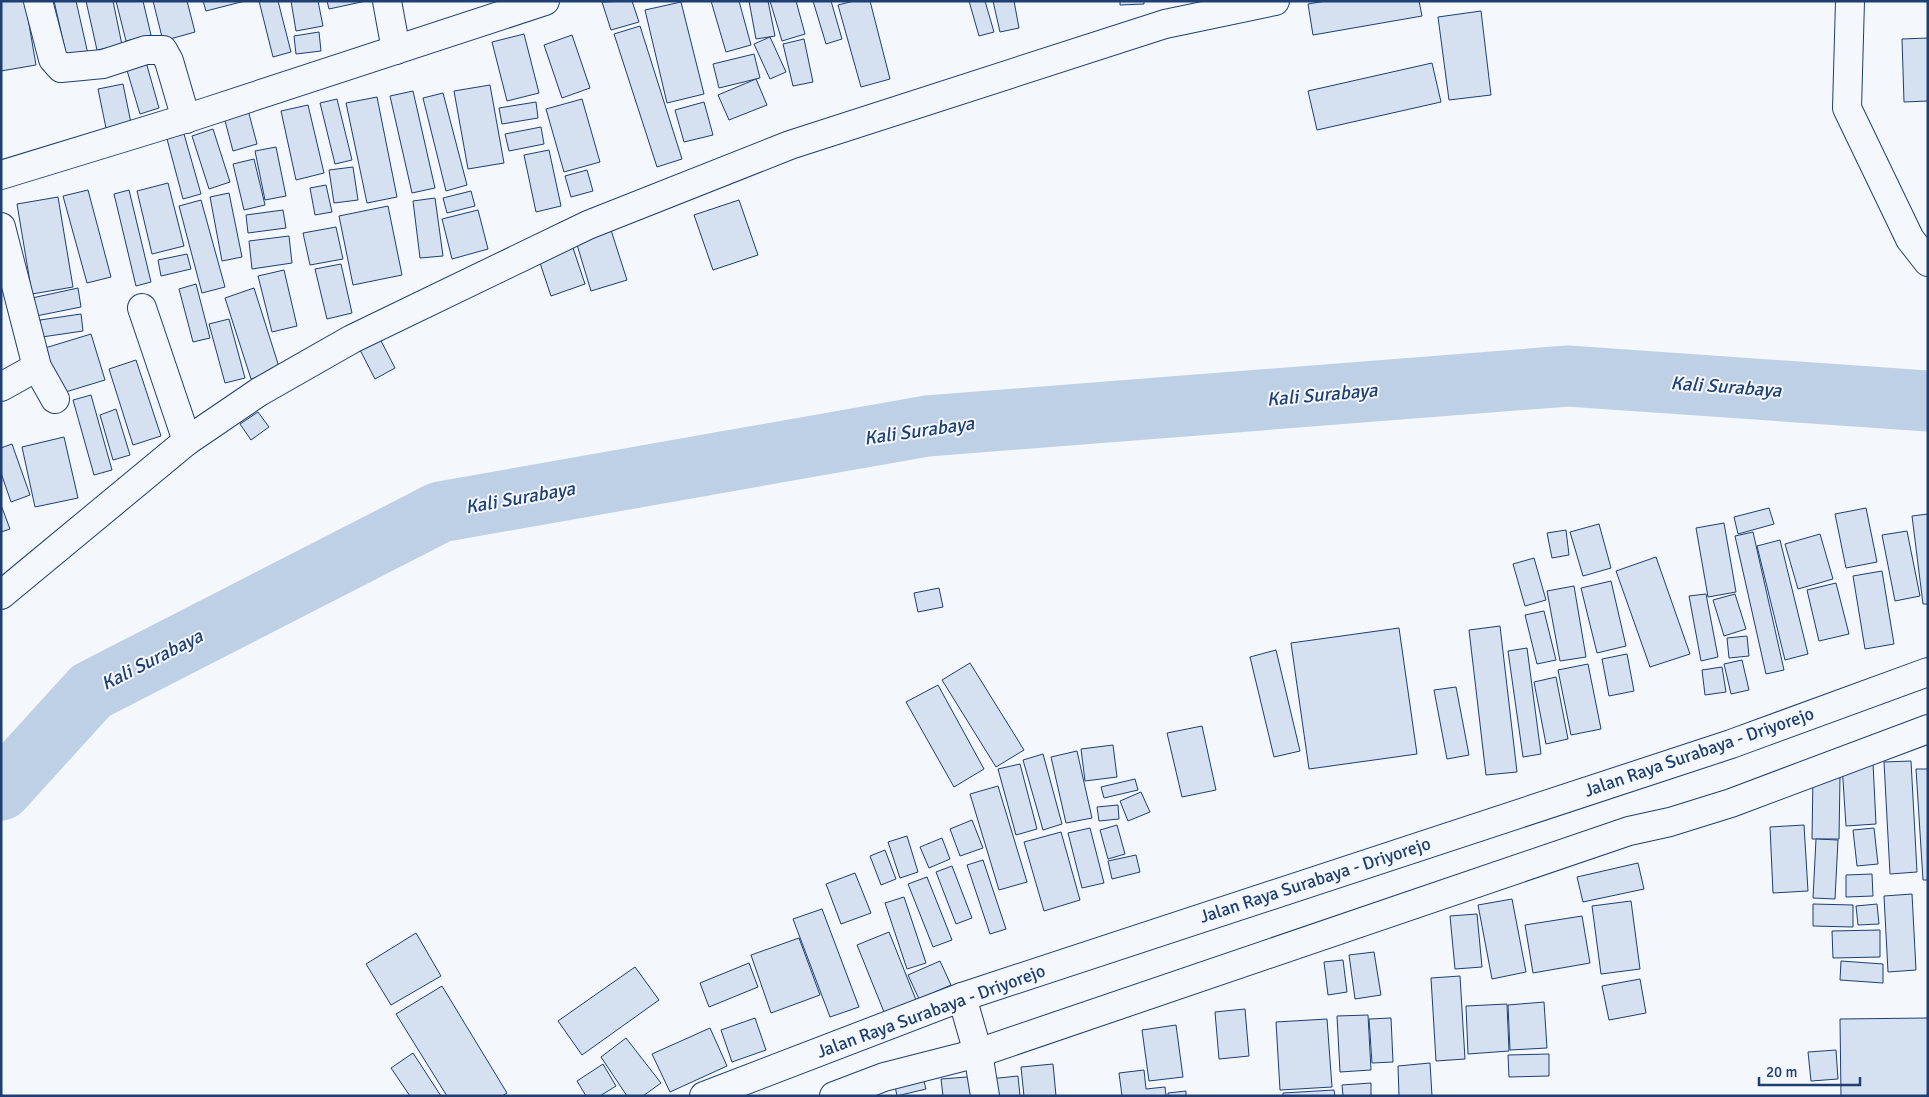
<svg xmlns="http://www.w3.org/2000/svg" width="1929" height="1097" font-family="Signika,sans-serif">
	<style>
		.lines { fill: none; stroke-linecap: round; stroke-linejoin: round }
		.river { stroke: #bed0e5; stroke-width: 61 }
		.building { fill: #d5e0f0; stroke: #1d3f73 }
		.street-casing { stroke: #1d3f73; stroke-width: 30 }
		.primary-casing { stroke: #1d3f73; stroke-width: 30 }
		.street { stroke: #f4f7fb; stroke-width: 28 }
		.primary { stroke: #f4f7fb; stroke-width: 28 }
		.labels { text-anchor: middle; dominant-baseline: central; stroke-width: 4; stroke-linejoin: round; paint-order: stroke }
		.street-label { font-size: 18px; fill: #1d3f73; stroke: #f4f7fb }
		.water-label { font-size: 19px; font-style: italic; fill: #1d3f73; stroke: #f4f7fb }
	</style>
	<rect width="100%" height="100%" fill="#f4f7fb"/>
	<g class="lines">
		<polyline class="river" points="1,790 91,691 440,512 927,426 1568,376 1928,401"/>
	</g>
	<g class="building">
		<polygon points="1,1 25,1 36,65 1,71"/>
		<polygon points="54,1 76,1 88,54 67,58"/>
		<polygon points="86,1 113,1 122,45 97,50"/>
		<polygon points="116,1 143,1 151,35 126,41"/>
		<polygon points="153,1 187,1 195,32 163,41"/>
		<polygon points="203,1 245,1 206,11"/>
		<polygon points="259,1 278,1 291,52 273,57"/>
		<polygon points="291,1 318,1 323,26 296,31"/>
		<polygon points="327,1 366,1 329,9"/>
		<polygon points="632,1 639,22 611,30 602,2"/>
		<polygon points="711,1 739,1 751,45 726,52"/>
		<polygon points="749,1 768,1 775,36 756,39"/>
		<polygon points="770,1 796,1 805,34 782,41"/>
		<polygon points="813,1 831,1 842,39 826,44"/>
		<polygon points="854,1 870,1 890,79 861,87 838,5"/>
		<polygon points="969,1 985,1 994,32 979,36"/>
		<polygon points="993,1 1014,1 1019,28 1000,32"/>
		<polygon points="1120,1 1144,1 1144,4 1120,5"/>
		<polygon points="1326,1 1419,1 1422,16 1313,35 1308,4"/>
		<polygon points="681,2 704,94 667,103 645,10"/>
		<polygon points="1481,11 1491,95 1449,100 1438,17"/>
		<polygon points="640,26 682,159 657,167 614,34"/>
		<polygon points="319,32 321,51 296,54 294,36"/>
		<polygon points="524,34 539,93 507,101 492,42"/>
		<polygon points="572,35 590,88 562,98 544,45"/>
		<polygon points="770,37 786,72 770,79 754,44"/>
		<polygon points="1928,38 1928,101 1904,102 1902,39"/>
		<polygon points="804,39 813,82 793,86 783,44"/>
		<polygon points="754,54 760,78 719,88 713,64"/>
		<polygon points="146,62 159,108 140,114 126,67"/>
		<polygon points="1432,63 1441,102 1317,130 1308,91"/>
		<polygon points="756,79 767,105 729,120 718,95"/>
		<polygon points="123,84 131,123 106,128 98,89"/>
		<polygon points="490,85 504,163 468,169 454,91"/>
		<polygon points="413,91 435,188 412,193 390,96"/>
		<polygon points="443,93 467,185 446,191 423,98"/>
		<polygon points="377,97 397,197 367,203 346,103"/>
		<polygon points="337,99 352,160 335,164 320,103"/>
		<polygon points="582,99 600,162 564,172 546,109"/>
		<polygon points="536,102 538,118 502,124 499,108"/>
		<polygon points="704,102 713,135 684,142 675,110"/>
		<polygon points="308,105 324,173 296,180 281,111"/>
		<polygon points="248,110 257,144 233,151 224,117"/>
		<polygon points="541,127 544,144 509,151 505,134"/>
		<polygon points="213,129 230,182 209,189 192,136"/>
		<polygon points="184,134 201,194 183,199 167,139"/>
		<polygon points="276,147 286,196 265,200 255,151"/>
		<polygon points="549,150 561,206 536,212 524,155"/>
		<polygon points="254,159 265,205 244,210 233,164"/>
		<polygon points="353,167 358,200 334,203 329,170"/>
		<polygon points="587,170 593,191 571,197 565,176"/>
		<polygon points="168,183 184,246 152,254 137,191"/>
		<polygon points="326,185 332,212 315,215 310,188"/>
		<polygon points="88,190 111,277 87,283 63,196"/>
		<polygon points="129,190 151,282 136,286 114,194"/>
		<polygon points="471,191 475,206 447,213 443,198"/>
		<polygon points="229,193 242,257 222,261 210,197"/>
		<polygon points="58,197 73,287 32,294 17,204"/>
		<polygon points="435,198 443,256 420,258 413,201"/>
		<polygon points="201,200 225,287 202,293 179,206"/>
		<polygon points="739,200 758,255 713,270 694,215"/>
		<polygon points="388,206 402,275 353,285 339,216"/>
		<polygon points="283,210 286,228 248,233 246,215"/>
		<polygon points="478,210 488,249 452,259 442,219"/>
		<polygon points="336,227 343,259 310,265 303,233"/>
		<polygon points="610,227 627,280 591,291 575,238"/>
		<polygon points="289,236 292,263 252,269 249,241"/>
		<polygon points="572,245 585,284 551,296 538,257"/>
		<polygon points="187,254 191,269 161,276 158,260"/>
		<polygon points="341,264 352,313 327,319 315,269"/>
		<polygon points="284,270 297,326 272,332 258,276"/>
		<polygon points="196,284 210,338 193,342 179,289"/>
		<polygon points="78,288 81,307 36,316 32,298"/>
		<polygon points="254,288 280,370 251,379 225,298"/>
		<polygon points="81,314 83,331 42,337 40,320"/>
		<polygon points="229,319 245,378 225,383 209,324"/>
		<polygon points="91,334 105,380 59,394 45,348"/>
		<polygon points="379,337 395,368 375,379 359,348"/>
		<polygon points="136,360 161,436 133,445 109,369"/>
		<polygon points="91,395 112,470 94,475 73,400"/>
		<polygon points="116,409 130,455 113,460 100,415"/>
		<polygon points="258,412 269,427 251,440 240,424"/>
		<polygon points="64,437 78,498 35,507 22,447"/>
		<polygon points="12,444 30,495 11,502 1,473 1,448"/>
		<polygon points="1,505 10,529 1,532"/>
		<polygon points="1769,508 1774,524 1738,534 1734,517"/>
		<polygon points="1866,508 1877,562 1846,568 1835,514"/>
		<polygon points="1928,514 1928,604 1923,604 1912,516"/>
		<polygon points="1724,523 1736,592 1708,597 1696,528"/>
		<polygon points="1599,524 1611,568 1583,576 1570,532"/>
		<polygon points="1566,530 1569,555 1552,558 1547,533"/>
		<polygon points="1907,531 1920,596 1895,601 1882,535"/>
		<polygon points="1753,532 1784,670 1766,674 1735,536"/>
		<polygon points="1820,534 1833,579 1798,589 1785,544"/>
		<polygon points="1780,540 1808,654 1785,660 1757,546"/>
		<polygon points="1656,557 1690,654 1650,667 1616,571"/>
		<polygon points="1534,558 1546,600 1525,606 1513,564"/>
		<polygon points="1882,571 1894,644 1865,649 1853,576"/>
		<polygon points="1611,581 1626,646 1597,653 1581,588"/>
		<polygon points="1836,583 1849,634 1819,641 1807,590"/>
		<polygon points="1574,586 1586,657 1560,661 1547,591"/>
		<polygon points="939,588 943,607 918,612 914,593"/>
		<polygon points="1706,594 1718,657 1701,661 1689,596"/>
		<polygon points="1735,594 1746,629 1724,636 1713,600"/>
		<polygon points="1544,611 1556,660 1537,664 1525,615"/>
		<polygon points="1500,626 1517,772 1486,775 1469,630"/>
		<polygon points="1399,628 1417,754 1309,769 1291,643"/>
		<polygon points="1747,636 1749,656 1729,658 1727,638"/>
		<polygon points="1527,648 1541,754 1523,757 1508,651"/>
		<polygon points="1276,650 1300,751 1274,757 1250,657"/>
		<polygon points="1627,654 1634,691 1609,696 1602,659"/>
		<polygon points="1742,660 1749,690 1731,694 1724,664"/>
		<polygon points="970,663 1024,750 996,767 942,680"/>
		<polygon points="1588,664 1601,729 1571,735 1558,670"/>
		<polygon points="1722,667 1726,692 1705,695 1702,670"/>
		<polygon points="1556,677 1568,739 1546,744 1534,682"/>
		<polygon points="938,685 984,769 954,787 906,702"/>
		<polygon points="1456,687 1469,755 1447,759 1434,690"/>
		<polygon points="1202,726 1216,790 1182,797 1167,733"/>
		<polygon points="1113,745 1117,777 1085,781 1081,749"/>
		<polygon points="1077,751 1092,818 1066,823 1051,757"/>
		<polygon points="1043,754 1062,824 1043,830 1023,760"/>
		<polygon points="1911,761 1917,872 1890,874 1884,762"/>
		<polygon points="1873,763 1876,824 1846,826 1842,765"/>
		<polygon points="1020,764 1037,829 1016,835 998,769"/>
		<polygon points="1916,769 1928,769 1928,880 1923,880"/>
		<polygon points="1813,776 1840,776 1839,839 1812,839"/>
		<polygon points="1135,779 1138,790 1104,798 1101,787"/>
		<polygon points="998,786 1027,882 999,890 970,794"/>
		<polygon points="1141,792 1150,812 1128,821 1120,801"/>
		<polygon points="1118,805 1119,819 1099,821 1097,807"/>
		<polygon points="972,820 983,848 960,856 950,829"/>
		<polygon points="1117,825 1125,854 1108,859 1100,830"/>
		<polygon points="1804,825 1808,891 1773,893 1770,827"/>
		<polygon points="1090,828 1104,883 1082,888 1068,833"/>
		<polygon points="1874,828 1878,864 1857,866 1853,830"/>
		<polygon points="1061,832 1080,900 1044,911 1024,842"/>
		<polygon points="907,836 918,872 900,878 888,842"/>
		<polygon points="942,838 950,859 929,868 920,847"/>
		<polygon points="1816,839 1838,840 1835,899 1813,898"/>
		<polygon points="885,850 896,879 881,885 870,856"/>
		<polygon points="1136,855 1140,872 1112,879 1108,861"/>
		<polygon points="983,860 1006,929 990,934 967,865"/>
		<polygon points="1638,863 1644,889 1583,902 1577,877"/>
		<polygon points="952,866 972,918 956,924 936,872"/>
		<polygon points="855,873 871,913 841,924 826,884"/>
		<polygon points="1872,874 1873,896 1846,897 1846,875"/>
		<polygon points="927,877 952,940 933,947 908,884"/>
		<polygon points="1912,894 1916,970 1888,972 1884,896"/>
		<polygon points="904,897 926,963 907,969 885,903"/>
		<polygon points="1512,899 1526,972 1492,979 1478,905"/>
		<polygon points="1631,901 1640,969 1601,974 1592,906"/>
		<polygon points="1813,904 1853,905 1853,927 1813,926"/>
		<polygon points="1877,904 1879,924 1858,925 1856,906"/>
		<polygon points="822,909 859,1007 830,1017 793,919"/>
		<polygon points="1477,914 1482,967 1455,969 1450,916"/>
		<polygon points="1582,916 1590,963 1533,973 1525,925"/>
		<polygon points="1880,930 1880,957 1833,958 1832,931"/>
		<polygon points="889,932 918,1005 886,1017 857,945"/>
		<polygon points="416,933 441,976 391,1005 366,964"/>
		<polygon points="799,938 820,995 771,1013 751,955"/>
		<polygon points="1374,952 1381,995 1355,999 1349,955"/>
		<polygon points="1343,960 1347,992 1328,995 1324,962"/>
		<polygon points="940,961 951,985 919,999 908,975"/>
		<polygon points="1841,961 1883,964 1883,983 1840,980"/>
		<polygon points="749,963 758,987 709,1007 700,983"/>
		<polygon points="635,967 659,1000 582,1055 558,1021"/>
		<polygon points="1460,976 1465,1059 1436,1061 1431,978"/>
		<polygon points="1640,979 1646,1013 1609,1020 1602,986"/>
		<polygon points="442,986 507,1093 502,1096 447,1096 396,1014"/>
		<polygon points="1544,1002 1547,1048 1510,1050 1508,1005"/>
		<polygon points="1507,1004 1509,1051 1468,1054 1466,1006"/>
		<polygon points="1245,1009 1249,1056 1219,1059 1215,1012"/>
		<polygon points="1368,1015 1371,1070 1340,1072 1337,1016"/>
		<polygon points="755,1018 766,1050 732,1062 721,1030"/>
		<polygon points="1391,1018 1393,1062 1372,1063 1369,1019"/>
		<polygon points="1928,1018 1928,1096 1841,1096 1840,1019"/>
		<polygon points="1327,1019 1332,1087 1280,1090 1276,1022"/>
		<polygon points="1176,1025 1183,1077 1149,1081 1142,1030"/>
		<polygon points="710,1028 727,1066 670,1092 652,1054"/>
		<polygon points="626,1038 661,1083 643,1096 627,1096 601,1057"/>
		<polygon points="1836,1050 1838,1079 1811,1081 1808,1052"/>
		<polygon points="413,1053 441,1096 410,1096 391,1068"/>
		<polygon points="1549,1054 1549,1076 1509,1077 1508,1055"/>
		<polygon points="1430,1063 1432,1096 1399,1096 1398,1066"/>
		<polygon points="603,1064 616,1086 600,1096 586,1096 577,1081"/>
		<polygon points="1053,1064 1056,1096 1024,1096 1021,1067"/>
		<polygon points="1144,1070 1146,1089 1165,1087 1166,1096 1122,1096 1119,1073"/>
		<polygon points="922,1074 926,1089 897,1096 894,1081"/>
		<polygon points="980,1076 982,1096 943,1096 941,1079"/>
		<polygon points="1018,1076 1020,1096 991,1096 989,1079"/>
		<polygon points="1371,1083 1371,1096 1343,1096 1342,1085"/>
		<polygon points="1334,1090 1335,1096 1283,1096 1283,1093"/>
		<polygon points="1186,1091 1186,1096 1168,1096 1168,1093"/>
	</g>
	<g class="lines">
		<g class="street-casing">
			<g id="street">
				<polyline points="38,1 53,59 61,68 103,64 146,50 163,50 169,61 186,119"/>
				<polyline points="387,1 396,50"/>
				<polyline points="1850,1 1847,108 1910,239 1928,262"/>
				<polyline points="1,175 194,116 545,1"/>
				<polyline points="1,227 37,367 55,399"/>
				<polyline points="142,308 187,441"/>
				<polyline points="1,387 37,367"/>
				<polyline points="1,595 187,441 259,392 352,339 588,225 790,145 1165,24 1275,1"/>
				<polyline points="962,997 978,1053 985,1096"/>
				<polyline points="834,1096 884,1077 978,1053 1629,831 1670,822 1731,803 1928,729"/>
			</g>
		</g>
		<g class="primary-casing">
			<polyline id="primary" points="704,1096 962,997 1731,744 1928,672"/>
		</g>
		<use href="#street" class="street"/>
		<use href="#primary" class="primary"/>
	</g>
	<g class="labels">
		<g class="street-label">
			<text transform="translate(1699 752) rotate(-19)">Jalan Raya Surabaya - Driyorejo</text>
			<text transform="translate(1315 880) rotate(-18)">Jalan Raya Surabaya - Driyorejo</text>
			<text transform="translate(931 1011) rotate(-20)">Jalan Raya Surabaya - Driyorejo</text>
		</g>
		<g class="water-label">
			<text transform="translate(1726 387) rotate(4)">Kali Surabaya</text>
			<text transform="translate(1322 395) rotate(-5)">Kali Surabaya</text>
			<text transform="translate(919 431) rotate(-8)">Kali Surabaya</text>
			<text transform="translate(520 498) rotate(-10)">Kali Surabaya</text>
			<text transform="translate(152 660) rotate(-27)">Kali Surabaya</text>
		</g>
	</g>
	<rect width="1929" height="1097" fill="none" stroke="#1d3f73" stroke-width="5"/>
	<path d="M1759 1077v8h101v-8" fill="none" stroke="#1d3f73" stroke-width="2.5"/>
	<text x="1766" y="1077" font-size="15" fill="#1d3f73" stroke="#f4f7fb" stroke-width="4" paint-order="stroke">20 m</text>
</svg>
